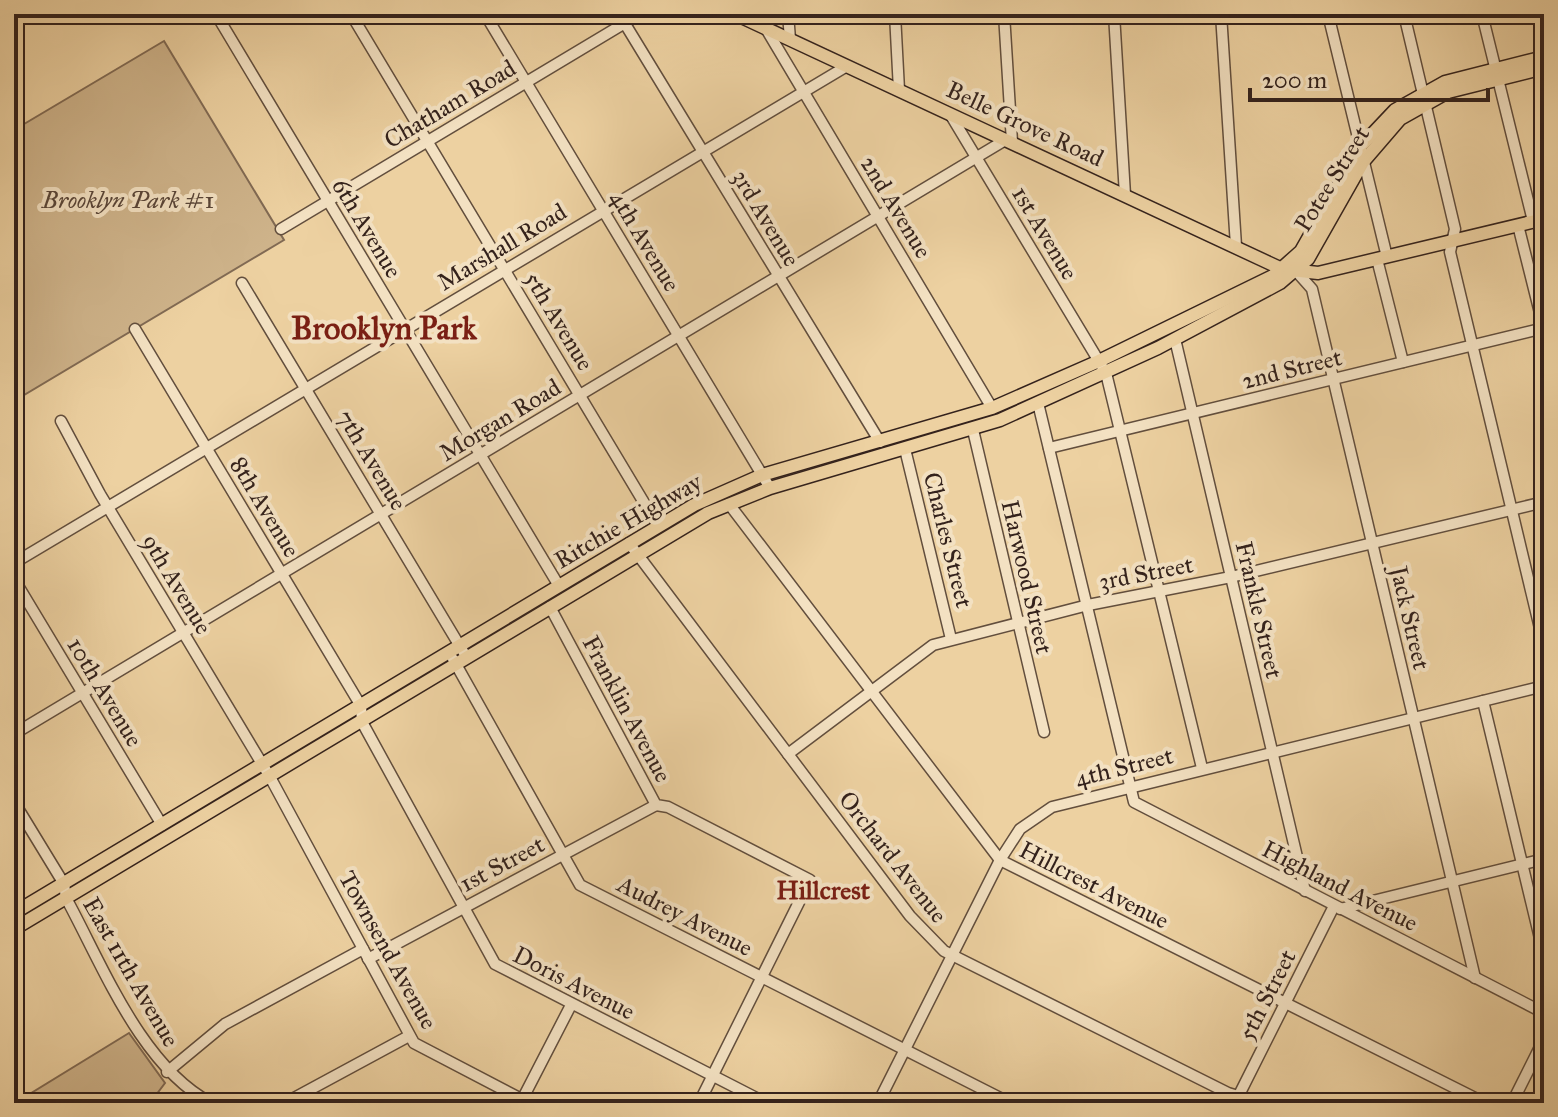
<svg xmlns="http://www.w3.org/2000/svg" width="1558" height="1117" font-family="'IM FELL Great Primer',serif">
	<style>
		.green { fill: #ceb38a; stroke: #816a53; stroke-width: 2 }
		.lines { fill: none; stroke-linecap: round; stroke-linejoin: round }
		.minor-casing { stroke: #624e3d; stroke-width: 13 }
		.major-casing { stroke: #34221c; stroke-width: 15 }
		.minor { stroke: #f3e1c2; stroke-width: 10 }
		.major { stroke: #edd1a1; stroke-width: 12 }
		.labels { text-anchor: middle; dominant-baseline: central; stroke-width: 8; stroke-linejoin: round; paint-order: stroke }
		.street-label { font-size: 24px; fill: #34221c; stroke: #f3e1c2 }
		.park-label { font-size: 24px; font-style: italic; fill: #5a4638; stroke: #f3e1c2 }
		.neighbourhood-label { font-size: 26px; font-weight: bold; fill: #7a1f14; stroke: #f3e1c2 }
		.district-label { font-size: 32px; font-weight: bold; fill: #7a1f14; stroke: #f3e1c2 }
	</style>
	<rect width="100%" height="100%" fill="#edd1a1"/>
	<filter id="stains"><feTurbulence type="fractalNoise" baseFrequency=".0025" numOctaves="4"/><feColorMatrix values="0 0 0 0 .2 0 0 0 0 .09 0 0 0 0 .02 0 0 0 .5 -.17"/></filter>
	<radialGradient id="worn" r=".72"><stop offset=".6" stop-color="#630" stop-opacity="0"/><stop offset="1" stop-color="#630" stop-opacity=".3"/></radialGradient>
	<g class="green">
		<polygon points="164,41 284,240 14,401 14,130"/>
		<polygon points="129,1033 165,1083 150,1103 15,1103"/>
	</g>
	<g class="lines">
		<g class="minor-casing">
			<g id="minor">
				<polyline points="216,14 559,586"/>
				<polyline points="351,14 658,526"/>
				<polyline points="485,14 770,488"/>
				<polyline points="619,14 880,442"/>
				<polyline points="788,14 790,39"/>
				<polyline points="895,14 899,90"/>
				<polyline points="1004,14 1012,142"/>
				<polyline points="1114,14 1125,195"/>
				<polyline points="1221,14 1236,246"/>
				<polyline points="1328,14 1387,257"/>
				<polyline points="1404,14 1455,229 1450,252 1544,645"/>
				<polyline points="1482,14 1533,221"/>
				<polyline points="765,27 992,408"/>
				<polyline points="950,114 1106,373 1202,768"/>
				<polyline points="1518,225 1544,329"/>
				<polyline points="281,229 640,14"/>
				<polyline points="1377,259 1403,362"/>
				<polyline points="1296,271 1312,289 1475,978"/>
				<polyline points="242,283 467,658"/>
				<polyline points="135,329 361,706 362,722 495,964 766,1103"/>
				<polyline points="1175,339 1305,891"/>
				<polyline points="1038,403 1134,802 1544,1013"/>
				<polyline points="61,421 100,494 270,777 414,1043 529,1103"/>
				<polyline points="973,430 1044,732"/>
				<polyline points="1049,448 1544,328"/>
				<polyline points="905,449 951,639"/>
				<polyline points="729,504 1000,860 1485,1103"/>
				<polyline points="629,543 910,916 944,951 1228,1093 1261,1103"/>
				<polyline points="14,563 847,66"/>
				<polyline points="14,579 162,825"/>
				<polyline points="550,607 656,805 668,807 810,880 699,1103"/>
				<polyline points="453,659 580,885 1010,1103"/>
				<polyline points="1483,701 1544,955"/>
				<polyline points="14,734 1007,139"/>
				<polyline points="788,754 933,645 1088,605 1231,577 1544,502"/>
				<path d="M14,802L64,884L66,898C103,966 141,1066 211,1103"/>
				<polyline points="1340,909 1544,859"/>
				<polyline points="368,959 656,805"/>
				<polyline points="167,1072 225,1024 363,949"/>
				<polyline points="522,1100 571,1005"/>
				<polyline points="285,1103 409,1036"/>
				<polyline points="878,1103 1000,860 1020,829 1052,807 1544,686"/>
				<polyline points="1235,1103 1334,906"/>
				<polyline points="1512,1103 1544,1039"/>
			</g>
		</g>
		<g class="major-casing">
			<g id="major">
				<polyline points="735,14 1282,269 1318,273 1544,219"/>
				<polyline points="14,913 694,505 762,475 992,408 1099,361 1273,276 1301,251 1360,147 1395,110 1445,82 1544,57"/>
				<polyline points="14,929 708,513 770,488 1000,420 1158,348 1280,283 1308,259 1363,162 1400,119 1448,92 1544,68"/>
			</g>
		</g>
		<use href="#minor" class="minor"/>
		<use href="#major" class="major"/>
	</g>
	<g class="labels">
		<g class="street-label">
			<text transform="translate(450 104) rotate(-31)">Chatham Road</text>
			<text transform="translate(1025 124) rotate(25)">Belle Grove Road</text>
			<text transform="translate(1332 179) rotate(-58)">Potee Street</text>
			<text transform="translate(896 207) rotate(59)">2nd Avenue</text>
			<text transform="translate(766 218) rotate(59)">3rd Avenue</text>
			<text transform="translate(367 228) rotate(59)">6th Avenue</text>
			<text transform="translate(1045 233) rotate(59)">1st Avenue</text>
			<text transform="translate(645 241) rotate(59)">4th Avenue</text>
			<text transform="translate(502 247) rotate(-31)">Marshall Road</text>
			<text transform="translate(559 321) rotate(59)">5th Avenue</text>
			<text transform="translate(1292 369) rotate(-14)">2nd Street</text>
			<text transform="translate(500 420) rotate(-31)">Morgan Road</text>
			<text transform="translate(372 460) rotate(59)">7th Avenue</text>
			<text transform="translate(265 507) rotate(59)">8th Avenue</text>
			<text transform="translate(628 521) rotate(-30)">Ritchie Highway</text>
			<text transform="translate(948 540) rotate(76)">Charles Street</text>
			<text transform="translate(1146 573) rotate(-11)">3rd Street</text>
			<text transform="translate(1027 577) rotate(77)">Harwood Street</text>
			<text transform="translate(177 584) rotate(59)">9th Avenue</text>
			<text transform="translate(1259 610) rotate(77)">Frankle Street</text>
			<text transform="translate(1410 618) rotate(77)">Jack Street</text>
			<text transform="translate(105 692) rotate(59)">10th Avenue</text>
			<text transform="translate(627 709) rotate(62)">Franklin Avenue</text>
			<text transform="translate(1124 767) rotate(-14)">4th Street</text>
			<text transform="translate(893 857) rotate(52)">Orchard Avenue</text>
			<text transform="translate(502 864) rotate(-28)">1st Street</text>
			<text transform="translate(1094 885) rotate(27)">Hillcrest Avenue</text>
			<text transform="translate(1340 886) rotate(27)">Highland Avenue</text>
			<text transform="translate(685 916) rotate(27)">Audrey Avenue</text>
			<text transform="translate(388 950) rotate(61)">Townsend Avenue</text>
			<text transform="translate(131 972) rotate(60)">East 11th Avenue</text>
			<text transform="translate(574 983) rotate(27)">Doris Avenue</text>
			<text transform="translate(1267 995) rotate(-63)">5th Street</text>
		</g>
		<g class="park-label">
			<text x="128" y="200">Brooklyn Park #1</text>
		</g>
		<g class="neighbourhood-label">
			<text x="823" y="890">Hillcrest</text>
		</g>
		<g class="district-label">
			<text x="384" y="328">Brooklyn Park</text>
		</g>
	</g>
	<rect width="1558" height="1117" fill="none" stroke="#edd1a1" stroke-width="48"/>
	<rect x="16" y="16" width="1526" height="1085" fill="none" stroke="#34221c" stroke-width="4"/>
	<rect x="24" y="24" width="1510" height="1069" fill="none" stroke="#34221c" stroke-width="2"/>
	<path d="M1250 88v12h238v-12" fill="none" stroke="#34221c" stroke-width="4"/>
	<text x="1262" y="88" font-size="24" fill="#34221c" stroke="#f3e1c2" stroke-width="6" paint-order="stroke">200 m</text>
	<rect width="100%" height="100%" filter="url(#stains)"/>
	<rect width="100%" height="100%" fill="url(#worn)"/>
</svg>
